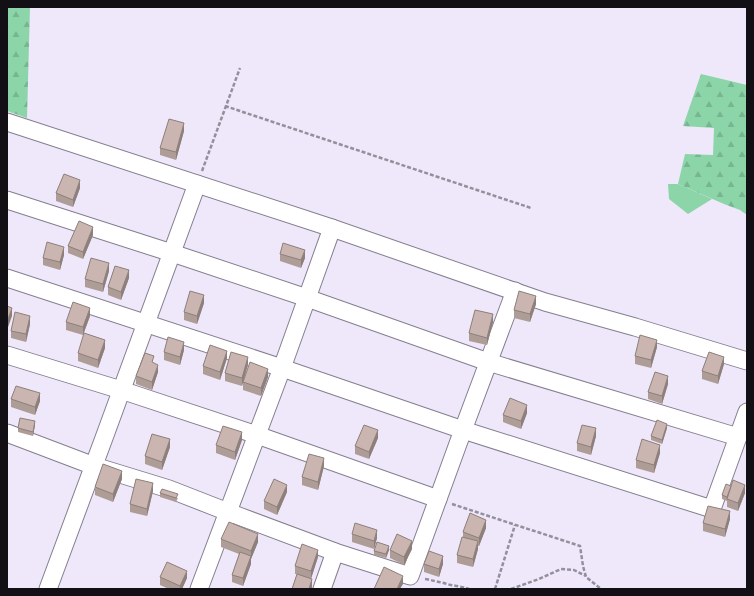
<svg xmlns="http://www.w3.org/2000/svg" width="754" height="596" font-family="Signika,sans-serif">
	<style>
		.green { fill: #8bd5a9 }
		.forest { fill: url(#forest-firs) }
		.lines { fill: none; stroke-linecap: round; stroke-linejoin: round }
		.minor-casing { stroke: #857e8f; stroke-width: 19 }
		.path { stroke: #948f9c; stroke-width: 2.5; stroke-dasharray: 4 2; stroke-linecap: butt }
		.minor { stroke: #fff; stroke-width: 17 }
		.wall { fill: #ae9c97 }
		.shaded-wall { fill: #8d7f7b }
		.building { fill: #cab5b0; stroke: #8d7f7b }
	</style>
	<defs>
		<pattern id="forest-firs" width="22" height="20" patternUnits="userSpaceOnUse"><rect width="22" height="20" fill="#8bd5a9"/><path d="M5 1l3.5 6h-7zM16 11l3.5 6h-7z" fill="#77b691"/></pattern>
	</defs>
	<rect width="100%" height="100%" fill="#efe8fa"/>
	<polygon class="green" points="668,184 678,184 712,199 688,214 669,199"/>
	<g class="forest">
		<polygon points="7,7 30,7 27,118 7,111"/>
		<polygon points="701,74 747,85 747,215 740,210 724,204 678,184 685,154 713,155 714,128 683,126"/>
	</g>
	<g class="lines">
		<g class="minor-casing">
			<g id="minor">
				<polyline points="7,122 332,228 545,302 635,327 747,361"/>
				<polyline points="7,200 172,253 307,298 488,362 738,437"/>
				<polyline points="7,278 282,368 463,430 712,509 747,412"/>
				<polyline points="7,355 121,390 257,435 438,499"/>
				<polyline points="7,433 94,466 169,489 228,512 335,552 410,576 463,430 515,291"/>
				<path d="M48,589C98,454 148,320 197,184"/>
				<polyline points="199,589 282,368 332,228"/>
				<polyline points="322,589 335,552"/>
			</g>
		</g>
		<g class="path">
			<polyline points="225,106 531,208"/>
			<polyline points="202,171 240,68"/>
			<polyline points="452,504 580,546 583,566 586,577 601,589"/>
			<path d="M425,579C432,580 438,582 444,583C452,586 461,586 469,589"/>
			<polyline points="495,589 515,525"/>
			<polyline points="511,589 539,579 561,569 574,570 586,576"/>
		</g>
		<use href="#minor" class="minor"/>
	</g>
	<g class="wall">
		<polygon points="184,131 176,160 160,155 160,148"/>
		<polygon points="80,188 73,207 56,201 56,193"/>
		<polygon points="93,235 83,259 68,253 68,246"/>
		<polygon points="280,254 305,258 301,268 280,261"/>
		<polygon points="64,255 60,270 43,265 43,258"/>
		<polygon points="109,271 103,292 85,287 85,279"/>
		<polygon points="129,278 121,300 108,295 108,287"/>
		<polygon points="204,303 197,324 184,320 184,312"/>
		<polygon points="536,304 530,322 514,318 514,310"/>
		<polygon points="90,316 83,335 66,330 66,322"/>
		<polygon points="493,322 487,345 469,341 469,333"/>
		<polygon points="30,324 26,342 11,338 11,331"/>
		<polygon points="657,347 651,368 635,364 635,356"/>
		<polygon points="105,348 98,368 78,361 78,353"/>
		<polygon points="184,350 180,365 164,360 164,352"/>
		<polygon points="227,358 220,380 203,374 203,366"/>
		<polygon points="248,364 244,379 268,377 261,396 243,390 243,382 242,386 225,381 225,373"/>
		<polygon points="724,364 718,384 702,379 702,371"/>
		<polygon points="158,372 152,390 136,384 136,376"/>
		<polygon points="668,384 662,404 648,399 648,392"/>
		<polygon points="11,399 40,401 35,415 11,407"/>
		<polygon points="527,413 521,429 503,422 503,415"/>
		<polygon points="35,425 33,436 18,432 18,428"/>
		<polygon points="667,428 662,444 651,440 651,436"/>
		<polygon points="596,436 591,455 577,451 577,443"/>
		<polygon points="378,438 369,459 355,454 355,446"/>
		<polygon points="242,440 235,460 216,453 216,445"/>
		<polygon points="170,447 162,470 145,464 145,456"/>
		<polygon points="660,453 654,473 636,468 636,460"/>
		<polygon points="324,466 318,490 302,485 302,477"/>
		<polygon points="122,479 113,502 95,495 95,487"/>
		<polygon points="731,486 745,493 738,511 727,507 727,501 722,499 722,495"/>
		<polygon points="153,491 147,516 130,512 130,504"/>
		<polygon points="287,492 277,515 264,509 264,501"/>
		<polygon points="160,493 178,498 176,502 160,497"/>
		<polygon points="730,519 725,537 703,531 703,523"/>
		<polygon points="486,528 479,546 478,546 478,549 473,567 457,563 457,555 463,537 463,532"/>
		<polygon points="352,534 377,538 374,549 352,542"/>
		<polygon points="221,539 258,542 251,559 251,564 243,586 232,582 232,575 239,554 221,547"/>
		<polygon points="412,549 404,565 390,558 390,550"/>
		<polygon points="389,550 386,558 374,555 374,551"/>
		<polygon points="318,557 311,578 312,587 311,589 292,589 297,574 295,574 295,566"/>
		<polygon points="424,564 443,564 439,577 424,572"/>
		<polygon points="160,577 187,578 182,589 169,589 160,585"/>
	</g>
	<g class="shaded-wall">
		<polygon points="184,123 184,131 176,160 176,152"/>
		<polygon points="80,180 80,188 73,207 73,200"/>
		<polygon points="93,227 93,235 83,259 83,252"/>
		<polygon points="64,247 64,255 60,270 60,262"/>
		<polygon points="305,250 305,258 301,268 301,260"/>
		<polygon points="109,263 109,271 103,292 103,284"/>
		<polygon points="129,270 129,278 121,300 121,292"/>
		<polygon points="204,295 204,303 197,324 197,316"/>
		<polygon points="536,296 536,304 530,322 530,314"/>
		<polygon points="12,308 12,316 7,330 7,322"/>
		<polygon points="90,308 90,316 83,335 83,327"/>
		<polygon points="493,314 493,322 487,345 487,338"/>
		<polygon points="30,316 30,324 26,342 26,334"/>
		<polygon points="105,340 105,348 98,368 98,360"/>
		<polygon points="657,340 657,347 651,368 651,360"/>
		<polygon points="184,342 184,350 180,365 180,357"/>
		<polygon points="227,351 227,358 220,380 220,372"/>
		<polygon points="248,357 248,364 242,386 242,378"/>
		<polygon points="724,357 724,364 718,384 718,376"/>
		<polygon points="158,365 158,372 152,390 152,382"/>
		<polygon points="268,369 268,377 261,396 261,388"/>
		<polygon points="668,376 668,384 662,404 662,396"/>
		<polygon points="40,393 40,401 35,415 35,407"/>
		<polygon points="527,405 527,413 521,429 521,421"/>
		<polygon points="35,421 35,425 33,436 33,432"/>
		<polygon points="667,424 667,428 662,444 662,440"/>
		<polygon points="596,428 596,436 591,455 591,447"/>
		<polygon points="378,430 378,438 369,459 369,452"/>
		<polygon points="242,432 242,440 235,460 235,452"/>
		<polygon points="170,439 170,447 162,470 162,462"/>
		<polygon points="660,445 660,453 654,473 654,465"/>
		<polygon points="324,458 324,466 318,490 318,482"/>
		<polygon points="122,471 122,479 113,502 113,494"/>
		<polygon points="153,483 153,491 147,516 147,509"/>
		<polygon points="287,485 287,492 277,515 277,507"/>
		<polygon points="745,485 745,493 738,511 738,503"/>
		<polygon points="730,511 730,519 725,537 725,529"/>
		<polygon points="486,520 486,528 479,546 479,538"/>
		<polygon points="377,530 377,538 374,549 374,541"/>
		<polygon points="258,534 258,542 251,559 251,564 243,586 243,578 251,556 251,551"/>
		<polygon points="412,541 412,549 404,565 404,557"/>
		<polygon points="478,541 478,549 473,567 473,559"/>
		<polygon points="389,546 389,550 386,558 386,554"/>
		<polygon points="318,550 318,557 311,579 311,571"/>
		<polygon points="443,556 443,564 439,577 439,569"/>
		<polygon points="187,571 187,578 182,589 180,589 180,586"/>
		<polygon points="403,576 403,584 400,589 397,589"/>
		<polygon points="312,579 312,587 311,589 309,589"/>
	</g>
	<g class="building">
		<polygon points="169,119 184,123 176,152 160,148"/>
		<polygon points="64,174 80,180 73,200 56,193"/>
		<polygon points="79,221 93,227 83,252 68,246"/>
		<polygon points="47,242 64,247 60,262 43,258"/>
		<polygon points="283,243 305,250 301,260 280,254"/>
		<polygon points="91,258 109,263 103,284 85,279"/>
		<polygon points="115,266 129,270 121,292 108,287"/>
		<polygon points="190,291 204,295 197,316 184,312"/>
		<polygon points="519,291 536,296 530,314 514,310"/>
		<polygon points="73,302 90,308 83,327 66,322"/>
		<polygon points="7,306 12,308 7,322"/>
		<polygon points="475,310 493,314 487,338 469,333"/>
		<polygon points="15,312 30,316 26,334 11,331"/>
		<polygon points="84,333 105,340 98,360 78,353"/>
		<polygon points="640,335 657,340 651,360 635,356"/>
		<polygon points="168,337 184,342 180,357 164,352"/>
		<polygon points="210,345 227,351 220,372 203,366"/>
		<polygon points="231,352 248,357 242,378 225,373"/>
		<polygon points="709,352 724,357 718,376 702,371"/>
		<polygon points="145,353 154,356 152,362 158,365 152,382 136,376"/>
		<polygon points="250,362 268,369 261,388 243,382"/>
		<polygon points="655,372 668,376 662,396 648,392"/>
		<polygon points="16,386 40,393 35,407 11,399"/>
		<polygon points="510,398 527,405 521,421 503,415"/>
		<polygon points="20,418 35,421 33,432 18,428"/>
		<polygon points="657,420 667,424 662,440 651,436"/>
		<polygon points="364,425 378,430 369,452 355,446"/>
		<polygon points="582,425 596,428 591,447 577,443"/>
		<polygon points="223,426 242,432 235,452 216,445"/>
		<polygon points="152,434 170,439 162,462 145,456"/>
		<polygon points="642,439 660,445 654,465 636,460"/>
		<polygon points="309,454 324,458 318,482 302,477"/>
		<polygon points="103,464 122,471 113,494 95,487"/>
		<polygon points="136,479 153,483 147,509 130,504"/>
		<polygon points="274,479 287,485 277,507 264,501"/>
		<polygon points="733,480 745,485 738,503 727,499"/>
		<polygon points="726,484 731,486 727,497 722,495"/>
		<polygon points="162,489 178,494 176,498 160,493"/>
		<polygon points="708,506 730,511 725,529 703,523"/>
		<polygon points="470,513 486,520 479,538 463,532"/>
		<polygon points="229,522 258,534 251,551 221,539"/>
		<polygon points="355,523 377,530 374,541 352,534"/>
		<polygon points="397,534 412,541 404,557 390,550"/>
		<polygon points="462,537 478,541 473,559 457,555"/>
		<polygon points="377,542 389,546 386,554 374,551"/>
		<polygon points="302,544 318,550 311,571 295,566"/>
		<polygon points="429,551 443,556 439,569 424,564"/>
		<polygon points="240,552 251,556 243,578 232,575"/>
		<polygon points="167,562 187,571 180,586 160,577"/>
		<polygon points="384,567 403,576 397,589 374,589"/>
		<polygon points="297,574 312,579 309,589 292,589"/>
	</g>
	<rect width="754" height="596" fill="none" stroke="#120f15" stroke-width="16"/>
</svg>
